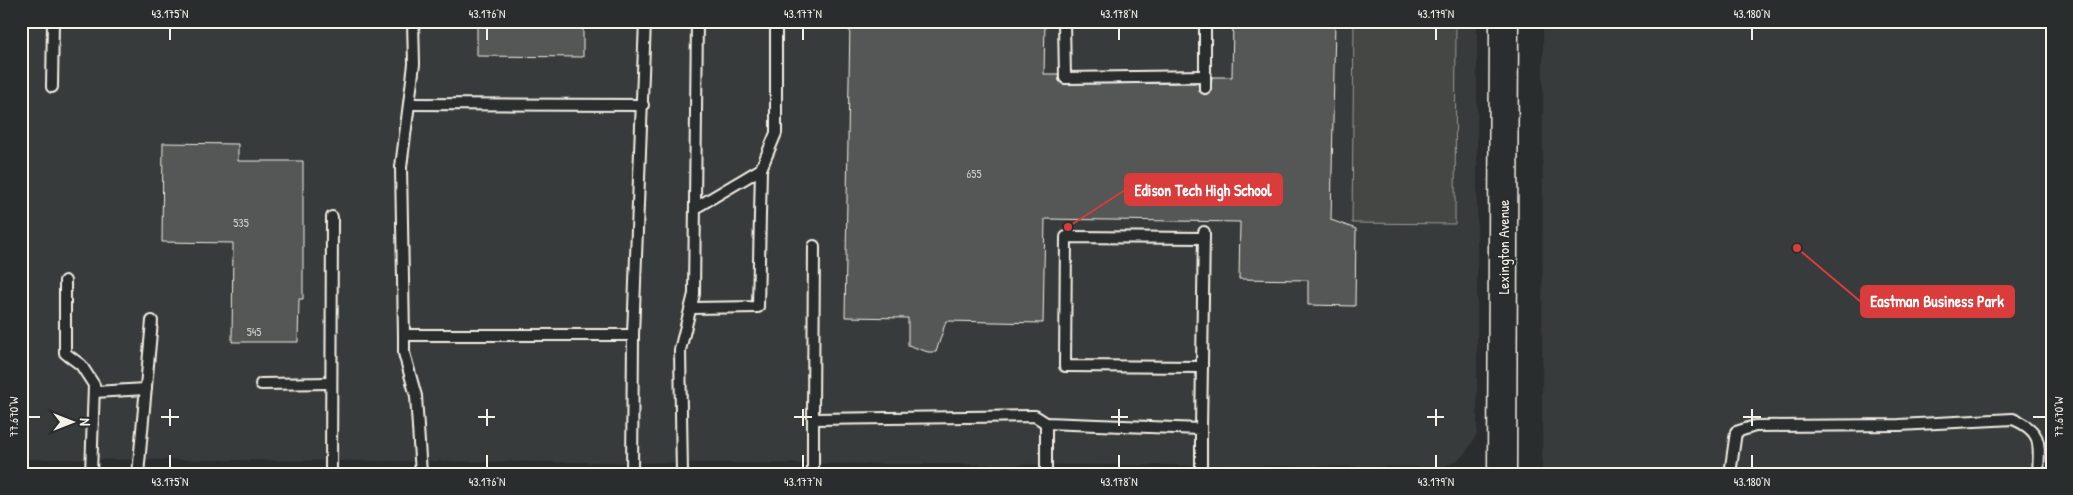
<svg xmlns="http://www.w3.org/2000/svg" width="2073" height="495" font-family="'Patrick Hand',sans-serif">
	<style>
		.built { fill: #373a3a }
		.green { fill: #444645; stroke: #9c9c96 }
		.building { fill: #555756; stroke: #f4f1e8 }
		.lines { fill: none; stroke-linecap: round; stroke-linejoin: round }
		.service-casing { stroke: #f4f1e8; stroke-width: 14 }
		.secondary-casing { stroke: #f4f1e8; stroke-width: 31 }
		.service { stroke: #2a2d2e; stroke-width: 10 }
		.secondary { stroke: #2a2d2e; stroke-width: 28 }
		.ticks { fill: none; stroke: #f4f1e8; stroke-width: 2 }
		.labels { text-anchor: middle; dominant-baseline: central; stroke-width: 4.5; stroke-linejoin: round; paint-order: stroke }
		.number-label { font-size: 12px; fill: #cccac4 }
		.street-label { font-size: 15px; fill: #f4f1e8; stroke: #2a2d2e }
		.leader { fill: none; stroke: #d93c3b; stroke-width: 2 }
		.callout-dot { fill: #d93c3b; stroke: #2a2d2e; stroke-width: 2 }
		.callout { fill: #d93c3b; stroke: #d93c3b; stroke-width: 2 }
		.callout-label { font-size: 16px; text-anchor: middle; font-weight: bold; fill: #fff }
		.neatline { fill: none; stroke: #f4f1e8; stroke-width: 2 }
		.ticks-label { font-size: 12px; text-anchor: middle; fill: #f4f1e8 }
	</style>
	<rect width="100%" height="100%" fill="#2a2d2e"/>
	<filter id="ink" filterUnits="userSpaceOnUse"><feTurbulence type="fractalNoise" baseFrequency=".02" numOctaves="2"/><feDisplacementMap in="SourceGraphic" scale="10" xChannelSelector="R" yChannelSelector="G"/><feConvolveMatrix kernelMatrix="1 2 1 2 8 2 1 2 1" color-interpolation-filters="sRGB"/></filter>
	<g filter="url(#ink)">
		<g class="built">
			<polygon points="21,21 1477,21 1477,434 1465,454 1456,461 1445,466 1433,467 21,459"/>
			<polygon points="1543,21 2052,21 2052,474 1542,474"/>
		</g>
		<polygon class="green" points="1354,21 1456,21 1455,224 1352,223"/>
		<g class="building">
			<polygon points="477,21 583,21 583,57 477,56"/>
			<polygon points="850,21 1045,21 1044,74 1058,74 1059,81 1062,84 1198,83 1199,91 1205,95 1211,91 1212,77 1232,77 1233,21 1335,21 1331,220 1356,229 1355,306 1308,305 1308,280 1239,279 1240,222 1045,219 1043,323 946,321 936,352 928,352 908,345 908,318 845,317"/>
			<polygon points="163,143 238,144 238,161 303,161 303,299 299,299 298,342 232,342 233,243 162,242"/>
		</g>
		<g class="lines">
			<g class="service-casing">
				<g id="service">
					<polyline points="413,21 414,64 401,167 404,335 404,353 416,396 421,474"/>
					<polyline points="1064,21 1065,78 1205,76"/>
					<polyline points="52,87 53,21"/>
					<polyline points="1205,88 1205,21"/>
					<polyline points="410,104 643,105"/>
					<polyline points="761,169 776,133 776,21"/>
					<polyline points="65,281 65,353 81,365 94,385 91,474"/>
					<polyline points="691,308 758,307 761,169 695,208"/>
					<polyline points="404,335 633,335"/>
					<polyline points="1202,367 1065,366 1066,237 1204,238"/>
					<polyline points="261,384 331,383"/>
					<polyline points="94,392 146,389"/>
					<polyline points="813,419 814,246"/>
					<polyline points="1046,423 1046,474"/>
					<polyline points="1201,429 1204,232"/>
					<polyline points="138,474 152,321"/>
					<polyline points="331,474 332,217"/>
					<polyline points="632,474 633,335 645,21"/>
					<polyline points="682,474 680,350 694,294 697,21"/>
					<polyline points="813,474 813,419 1035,416 1046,423 1201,429 1201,474"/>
					<path d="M1730,474L1736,432L1755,426L1899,425L2013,419C2044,432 2039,445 2038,474"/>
				</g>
			</g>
			<g class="secondary-casing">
				<polyline id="secondary" points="1502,474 1504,21"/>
			</g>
			<use href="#service" class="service"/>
			<use href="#secondary" class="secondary"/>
		</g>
	</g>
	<path class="ticks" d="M170,28V40M487,28V40M803,28V40M1119,28V40M1436,28V40M1752,28V40M170,409V426M487,409V426M803,409V426M1119,409V426M1436,409V426M1752,409V426M28,417H40M161,417H179M478,417H495M794,417H812M1111,417H1128M1427,417H1444M1743,417H1761M2033,417H2046M170,455V468M487,455V468M803,455V468M1119,455V468M1436,455V468M1752,455V468"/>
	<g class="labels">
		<g class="number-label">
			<text x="974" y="173">655</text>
			<text x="241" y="222">535</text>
			<text x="254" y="331">545</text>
		</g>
		<g class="street-label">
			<text transform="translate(1503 247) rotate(-90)">Lexington Avenue</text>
		</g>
	</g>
	<path class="leader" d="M1068 227L1125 190M1797 248L1861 302"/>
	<g class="callout-dot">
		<circle cx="1068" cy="227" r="5"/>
		<circle cx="1797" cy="248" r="5"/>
	</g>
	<g class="callout">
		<rect x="1125" y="174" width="157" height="31" rx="5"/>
		<rect x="1861" y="286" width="153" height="31" rx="5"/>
	</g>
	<g class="callout-label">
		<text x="1203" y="196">Edison Tech High School</text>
		<text x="1937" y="307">Eastman Business Park</text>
	</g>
	<rect width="2073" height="495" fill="none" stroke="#2a2d2e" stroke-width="55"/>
	<g transform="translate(72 422) rotate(90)" stroke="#2a2d2e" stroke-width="4" paint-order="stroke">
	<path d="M0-4L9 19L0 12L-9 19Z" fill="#f4f1e8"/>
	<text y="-8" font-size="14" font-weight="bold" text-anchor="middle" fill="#f4f1e8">N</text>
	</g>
	<rect x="28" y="28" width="2018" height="440" class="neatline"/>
	<g class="ticks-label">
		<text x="170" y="18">43.175°N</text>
		<text x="487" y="18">43.176°N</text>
		<text x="803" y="18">43.177°N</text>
		<text x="1119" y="18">43.178°N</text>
		<text x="1436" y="18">43.179°N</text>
		<text x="1752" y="18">43.180°N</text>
		<text transform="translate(2059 417) rotate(-90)" y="4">77.670°W</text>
		<text transform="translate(14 417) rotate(-90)" y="4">77.670°W</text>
		<text x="170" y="486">43.175°N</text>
		<text x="487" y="486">43.176°N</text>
		<text x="803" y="486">43.177°N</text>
		<text x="1119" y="486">43.178°N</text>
		<text x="1436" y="486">43.179°N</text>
		<text x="1752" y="486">43.180°N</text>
	</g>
</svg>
